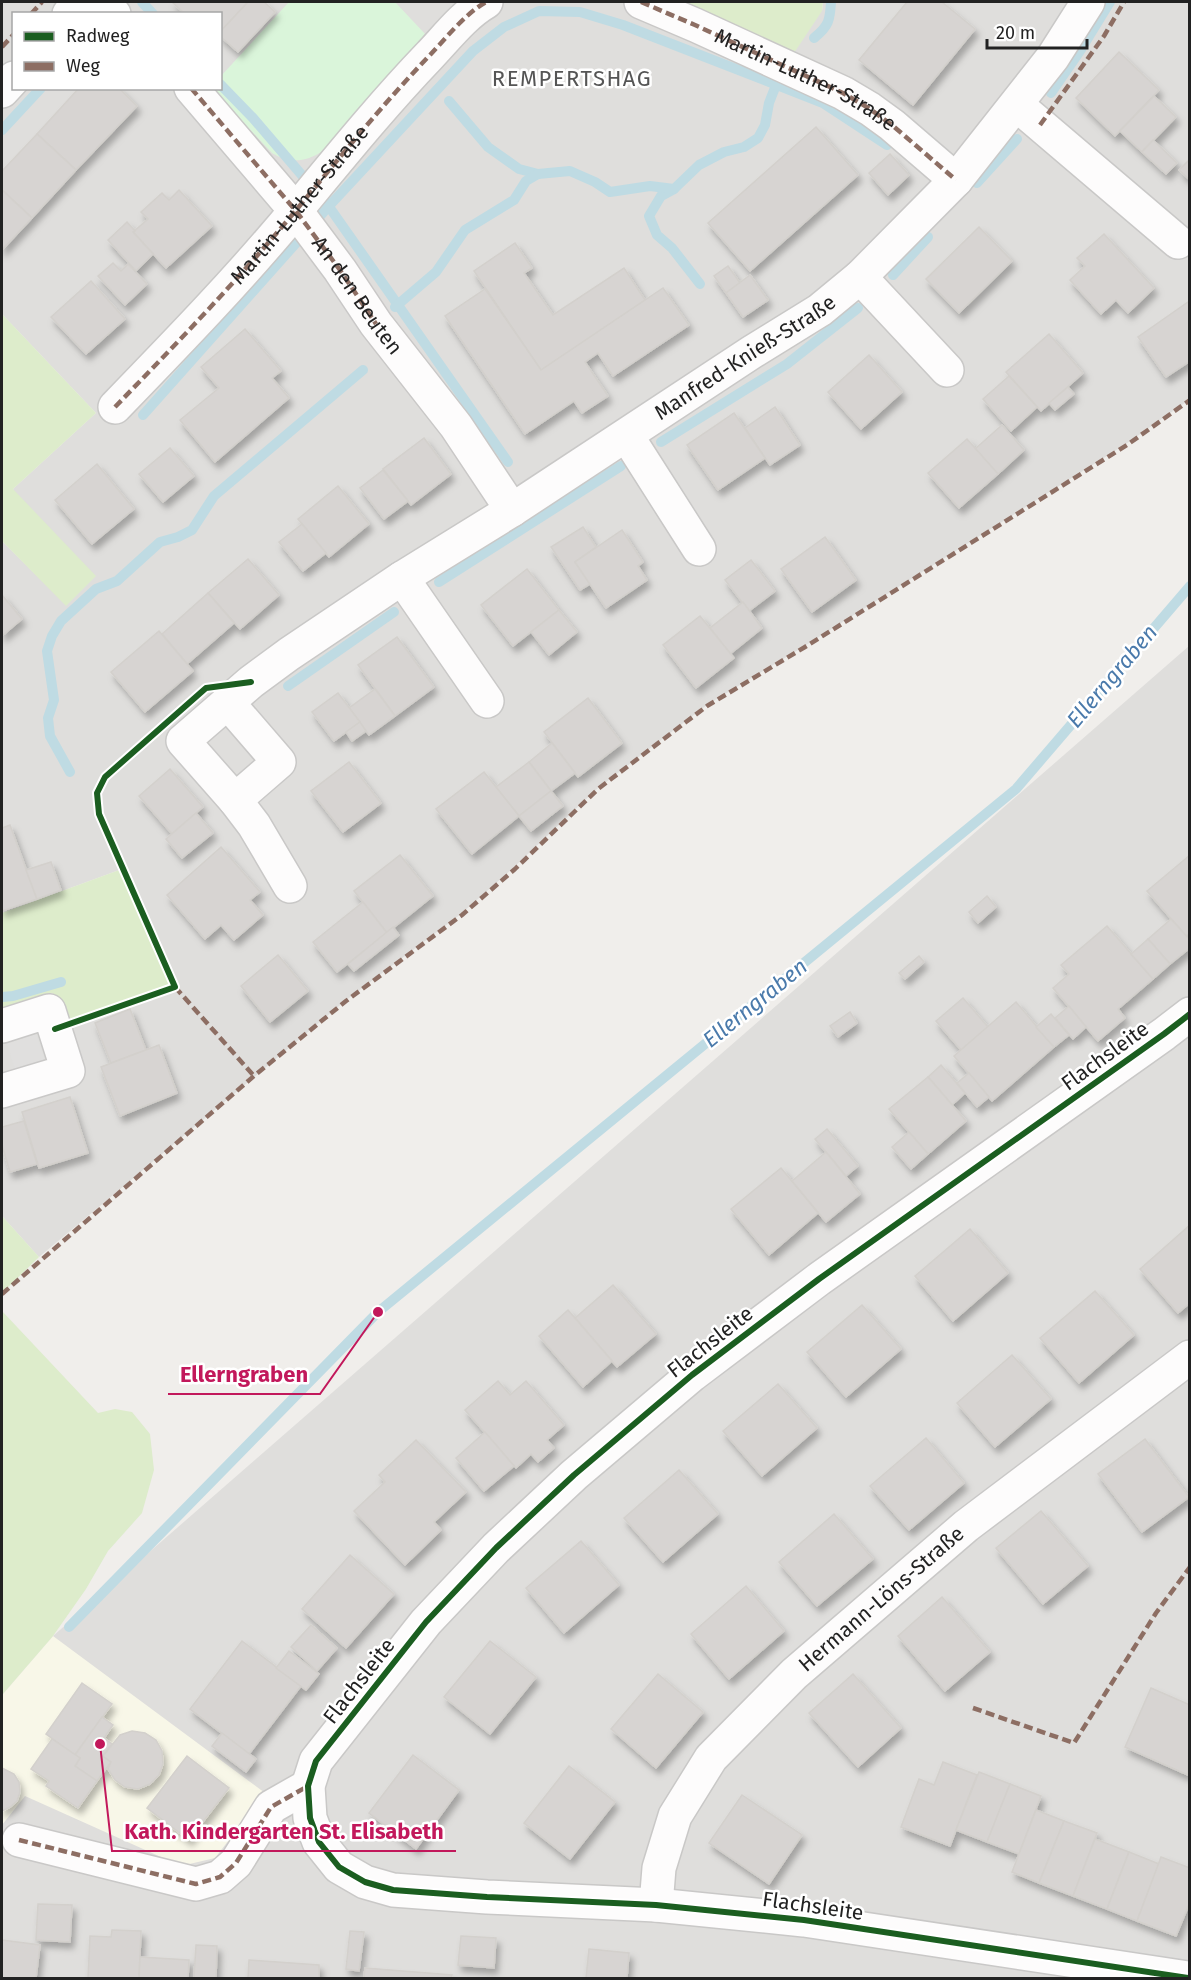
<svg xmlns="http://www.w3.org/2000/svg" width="1191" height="1980" font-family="'Fira Sans',sans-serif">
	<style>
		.residential { fill: #dfdedc; fill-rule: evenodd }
		.education { fill: #f8f7e8 }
		.grass { fill: #ddeccb }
		.park { fill: #daf5da }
		.parking { fill: #e0dfde }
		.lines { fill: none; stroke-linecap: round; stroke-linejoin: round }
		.stream { stroke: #bfdbe3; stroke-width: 10 }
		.building { fill: #d7d4d2; stroke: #d3d0cc; stroke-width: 1.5; filter: url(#shadow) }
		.minor-casing { stroke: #c9c8c7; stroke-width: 36 }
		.minor { stroke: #fdfcfc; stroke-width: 33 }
		.quiet { stroke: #8d6e63; stroke-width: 4.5; stroke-dasharray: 9 4.5; stroke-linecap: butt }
		.cycleway-casing { stroke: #fff; stroke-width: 10 }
		.cycleway { stroke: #1b5e20; stroke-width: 6 }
		.labels { text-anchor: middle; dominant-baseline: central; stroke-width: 5; stroke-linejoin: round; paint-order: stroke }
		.street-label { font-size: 21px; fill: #222; stroke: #fff }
		.neighbourhood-label { font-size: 22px; letter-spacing: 1.5px; fill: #555; stroke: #fff }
		.water-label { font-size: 22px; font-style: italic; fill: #4a7aab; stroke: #fff }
		.leader { fill: none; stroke: #c2185b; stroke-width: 2 }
		.callout-dot { fill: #c2185b; stroke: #fff; stroke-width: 2 }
		.callout-label { font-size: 22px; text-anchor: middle; font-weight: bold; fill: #c2185b; stroke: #fff; stroke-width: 5; stroke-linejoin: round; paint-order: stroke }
	</style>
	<defs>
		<filter id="shadow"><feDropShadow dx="3.5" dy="6" stdDeviation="3" flood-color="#0004"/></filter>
	</defs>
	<rect width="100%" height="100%" fill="#f0eeeb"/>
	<g class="residential">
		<path d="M2,2H650L822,11L823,2H1189V400L1126,444L803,647L707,705L597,789L512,869L461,914L345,1001L39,1257L2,1216V1008L54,993L62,1023L122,869L2,913V541L66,605L13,489L96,413L2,314ZM14,14H220V88H14Z"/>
		<polygon points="1189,646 1189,1978 2,1978 2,1695 53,1636"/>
	</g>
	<polygon class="education" points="53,1636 265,1793 215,1858 181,1866 25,1796 2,1825 2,1695"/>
	<g class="grass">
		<polygon points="650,2 823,2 822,11 786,65"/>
		<polygon points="2,314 96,413 13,489 96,576 66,606 2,541"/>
		<polygon points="122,869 174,986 63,1023 53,993 2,1008 2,913"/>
		<polygon points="2,1216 39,1257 2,1293"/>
		<polygon points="2,1311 98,1413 115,1409 132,1412 150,1434 154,1470 142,1513 108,1551 86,1589 53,1636 2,1695"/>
	</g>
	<path class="park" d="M289,2H395L427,36L323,151C306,162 289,164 272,153L212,89L220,88L221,76Z"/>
	<polygon class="parking" points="36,1034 45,1061 15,1070 7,1044"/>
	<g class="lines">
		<g class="stream">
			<polyline points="142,2 153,14"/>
			<path d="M814,38C829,26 830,20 831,2"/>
			<polyline points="220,84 253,118 312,187"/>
			<polyline points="1051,93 1080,51 1110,2"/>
			<polyline points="449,101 488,147 519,169 538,174"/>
			<polyline points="2,130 41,88"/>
			<polyline points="977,183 1017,139"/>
			<polyline points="674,189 661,196 649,216 657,235 672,248 700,284"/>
			<polyline points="325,201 508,462"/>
			<polyline points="893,275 928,237"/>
			<polyline points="395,307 436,272 465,230 514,200 526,181 538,174 570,171 595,182 610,192 650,186 674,189 699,165 724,152 744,147 758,138 765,125 769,103 776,85"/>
			<polyline points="143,415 329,206 473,51 504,27 539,11 580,12 623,25 823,103 887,145"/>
			<polyline points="661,442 787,364 858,308"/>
			<polyline points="439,582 621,466"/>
			<polyline points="288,686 394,612"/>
			<polyline points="70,772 50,736 48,718 54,700 47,651 52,636 61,621 96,589 117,581 160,542 178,537 192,530 214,496 363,370"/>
			<polyline points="2,997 13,996 61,982"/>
			<polyline points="69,1627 378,1312 1016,789 1190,586"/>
		</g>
	</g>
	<g class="building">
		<polygon points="172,2 248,2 220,32 220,14 185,14"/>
		<polygon points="248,2 264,2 275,12 238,52 220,36 220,32"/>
		<polygon points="907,2 942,2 975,29 913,105 859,60"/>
		<polygon points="1119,52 1159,90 1115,136 1076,98"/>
		<polygon points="79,88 119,88 137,106 76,170 37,134"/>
		<polygon points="1154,96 1176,117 1142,152 1120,131"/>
		<polygon points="816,127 858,175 750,271 708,223"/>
		<polygon points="37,134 76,170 32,218 2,190 2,171"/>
		<polygon points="1153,140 1177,163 1166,174 1142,152"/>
		<polygon points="890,154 909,175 888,195 869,173"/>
		<polygon points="1190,159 1190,180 1179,170"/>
		<polygon points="2,190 32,218 2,250"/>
		<polygon points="179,190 212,226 166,268 133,232 148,219 141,212 162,193 169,200"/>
		<polygon points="127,222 135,231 133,232 153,254 136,271 108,240"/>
		<polygon points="979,227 1012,261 959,313 926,279"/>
		<polygon points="1104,234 1154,288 1128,313 1116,300 1101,314 1070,280 1085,266 1077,258"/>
		<polygon points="515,243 532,268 524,273 553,315 624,268 645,300 541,370 474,271"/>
		<polygon points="113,263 121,271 128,264 147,284 125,305 98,276"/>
		<polygon points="728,266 740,283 726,293 714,276"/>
		<polygon points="750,275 768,300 743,317 726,293"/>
		<polygon points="91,281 125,319 86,354 51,317"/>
		<polygon points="663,288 689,325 613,376 598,353 585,362 608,396 582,413 574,401 525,434 445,316 485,289 541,370"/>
		<polygon points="1188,302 1190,305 1190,361 1166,377 1138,337"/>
		<polygon points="245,329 281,371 272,378 289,398 215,462 180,420 219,388 201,367"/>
		<polygon points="1049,334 1083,373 1041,411 1006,372"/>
		<polygon points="869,355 902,392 861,429 828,392"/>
		<polygon points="1009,376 1037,407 1011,431 983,399"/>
		<polygon points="1068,387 1074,394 1055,410 1049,403"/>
		<polygon points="775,407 800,445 770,465 745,428"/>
		<polygon points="734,413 765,458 718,490 687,445"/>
		<polygon points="1002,425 1024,450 998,474 975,449"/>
		<polygon points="424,438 451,474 411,505 383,469"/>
		<polygon points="967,439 998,474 959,508 928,473"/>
		<polygon points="170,448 194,476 163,502 139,474"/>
		<polygon points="97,464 134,509 92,544 55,500"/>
		<polygon points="383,470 408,501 384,519 360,488"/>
		<polygon points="338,486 369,524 329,557 298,519"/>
		<polygon points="302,524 326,553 303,571 279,542"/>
		<polygon points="583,527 596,547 575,562 590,584 580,590 551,547"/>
		<polygon points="622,530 643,562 638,566 647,580 606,608 575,562"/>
		<polygon points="825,537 856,580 812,612 781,569"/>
		<polygon points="248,559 279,595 240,629 208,593"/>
		<polygon points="751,560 775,591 749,611 725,580"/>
		<polygon points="527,569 559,610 513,646 481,605"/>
		<polygon points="208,593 234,623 187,664 162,634"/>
		<polygon points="2,595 22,619 2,636"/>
		<polygon points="743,602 762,628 730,654 710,628"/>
		<polygon points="559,610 577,632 549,655 531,632"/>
		<polygon points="700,616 734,658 696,688 663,645"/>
		<polygon points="159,631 193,671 145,712 111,672"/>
		<polygon points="397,637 434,687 395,716 358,665"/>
		<polygon points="375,689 395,716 369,735 349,708"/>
		<polygon points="338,693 360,722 334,741 312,712"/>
		<polygon points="588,698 622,743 578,777 544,732"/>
		<polygon points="360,722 366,731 352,741 346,732"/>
		<polygon points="552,743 575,773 551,791 529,762"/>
		<polygon points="349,762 381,803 343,832 311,791"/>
		<polygon points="529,762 551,791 519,816 496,787"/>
		<polygon points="170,769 203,807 172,834 139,796"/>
		<polygon points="484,772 519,816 472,854 436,809"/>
		<polygon points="551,791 563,806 531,831 519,816"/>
		<polygon points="196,813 213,833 182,858 166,839"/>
		<polygon points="10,825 37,899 2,911 2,828"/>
		<polygon points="221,847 260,892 250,900 263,915 234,940 221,925 205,939 167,895"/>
		<polygon points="400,855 433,896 387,933 354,891"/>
		<polygon points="1190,855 1190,933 1186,936 1147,891"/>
		<polygon points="51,862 61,890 37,899 26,870"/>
		<polygon points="987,896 996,907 978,923 969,912"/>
		<polygon points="363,902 387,933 337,972 313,942"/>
		<polygon points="1171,919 1190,940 1190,948 1170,964 1148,939"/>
		<polygon points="1107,926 1153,979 1118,1009 1125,1018 1098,1041 1053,988 1069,974 1061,965"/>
		<polygon points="393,927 399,935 354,971 348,964"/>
		<polygon points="1148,939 1170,964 1153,979 1131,954"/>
		<polygon points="278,955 308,991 270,1022 241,986"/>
		<polygon points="919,956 924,962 905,979 899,973"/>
		<polygon points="963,998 988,1027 961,1050 936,1021"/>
		<polygon points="1016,1002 1054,1047 992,1101 954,1056"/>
		<polygon points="1069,1006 1086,1027 1073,1039 1055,1018"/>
		<polygon points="130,1009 146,1050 111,1063 95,1023"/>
		<polygon points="850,1012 857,1023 838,1037 830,1026"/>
		<polygon points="1051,1014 1069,1035 1054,1047 1036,1027"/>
		<polygon points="159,1045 177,1093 120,1116 101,1067"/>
		<polygon points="941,1065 965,1093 952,1105 928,1077"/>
		<polygon points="969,1073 989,1097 977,1107 957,1083"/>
		<polygon points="928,1077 966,1121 928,1154 889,1109"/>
		<polygon points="70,1097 88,1153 39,1168 22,1112"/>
		<polygon points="24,1121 37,1164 10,1172 2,1145 2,1127"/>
		<polygon points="827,1129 858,1166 846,1176 815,1139"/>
		<polygon points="909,1132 928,1154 911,1169 892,1147"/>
		<polygon points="826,1152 860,1194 826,1222 792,1181"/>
		<polygon points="781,1168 818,1213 769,1255 731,1209"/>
		<polygon points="1190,1225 1190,1303 1178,1313 1140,1269"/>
		<polygon points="970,1229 1008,1273 953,1321 915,1276"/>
		<polygon points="613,1285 656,1334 617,1367 575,1318"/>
		<polygon points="1095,1291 1134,1335 1079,1383 1040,1338"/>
		<polygon points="862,1305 901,1349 846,1397 807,1352"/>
		<polygon points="568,1310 612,1361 583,1387 539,1336"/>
		<polygon points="1012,1355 1051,1399 995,1447 957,1403"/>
		<polygon points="498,1381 510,1395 526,1381 564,1425 547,1440 554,1448 538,1462 531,1454 516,1468 465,1410"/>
		<polygon points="778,1384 817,1428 762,1476 723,1431"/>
		<polygon points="485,1432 514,1466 484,1491 456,1458"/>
		<polygon points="926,1438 964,1483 909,1530 870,1486"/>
		<polygon points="1145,1439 1189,1497 1142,1532 1098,1474"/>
		<polygon points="416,1440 466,1492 434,1522 441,1530 405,1565 354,1511 385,1482 379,1475"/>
		<polygon points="679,1470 718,1514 663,1562 624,1518"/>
		<polygon points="1041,1511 1088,1566 1043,1604 996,1548"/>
		<polygon points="834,1514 873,1559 817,1606 779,1562"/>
		<polygon points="581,1541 619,1585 564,1633 526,1588"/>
		<polygon points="350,1555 394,1594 346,1648 302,1609"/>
		<polygon points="746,1586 784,1631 729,1679 691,1634"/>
		<polygon points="942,1597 990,1652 945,1691 898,1636"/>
		<polygon points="311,1625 337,1648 317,1671 291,1647"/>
		<polygon points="242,1641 301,1686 249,1754 190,1709"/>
		<polygon points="490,1641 536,1677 490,1734 444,1697"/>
		<polygon points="289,1651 319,1674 306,1690 276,1668"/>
		<polygon points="658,1674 703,1712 656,1768 611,1729"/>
		<polygon points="853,1674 901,1728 858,1767 809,1713"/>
		<polygon points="82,1683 112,1704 75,1755 46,1734"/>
		<polygon points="1151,1688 1190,1705 1188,1775 1125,1747"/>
		<polygon points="102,1717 113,1725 104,1738 112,1744 103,1756 111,1762 97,1781 75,1766 80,1758 75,1755"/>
		<polygon points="132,1731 145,1733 156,1740 162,1751 163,1764 159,1775 150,1784 138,1789 125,1787 115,1780 108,1769 111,1762 103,1756 120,1735"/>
		<polygon points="222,1733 256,1759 246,1772 212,1746"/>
		<polygon points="52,1739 80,1758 75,1766 97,1781 78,1808 46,1786 49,1781 31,1769"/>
		<polygon points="413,1755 459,1790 416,1849 369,1813"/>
		<polygon points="187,1756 229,1788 189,1840 147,1808"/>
		<polygon points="943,1762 977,1775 950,1846 901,1827 919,1779 934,1785"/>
		<polygon points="569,1766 615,1802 570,1859 524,1823"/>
		<polygon points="2,1768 14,1774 19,1782 20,1792 17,1801 10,1807 2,1811"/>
		<polygon points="979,1772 1010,1784 987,1842 956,1830"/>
		<polygon points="1010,1784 1041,1796 1019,1854 987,1842"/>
		<polygon points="742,1795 802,1835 769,1884 709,1843"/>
		<polygon points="1036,1810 1064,1821 1039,1883 1012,1872"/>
		<polygon points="1064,1821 1097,1833 1073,1896 1039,1883"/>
		<polygon points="1095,1839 1129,1852 1107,1909 1073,1896"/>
		<polygon points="1129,1852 1159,1864 1137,1921 1107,1909"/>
		<polygon points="1161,1857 1190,1868 1190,1902 1176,1936 1137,1921"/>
		<polygon points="38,1904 72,1905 70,1942 36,1940"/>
		<polygon points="112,1930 141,1931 139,1978 88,1978 90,1936 111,1937"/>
		<polygon points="350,1931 364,1932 359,1971 346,1969"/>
		<polygon points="461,1936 496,1938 494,1968 458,1965"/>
		<polygon points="2,1940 40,1945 36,1978 2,1978"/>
		<polygon points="196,1945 217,1946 216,1978 194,1978"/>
		<polygon points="589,1949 629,1953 627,1978 586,1978"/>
		<polygon points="140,1957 189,1960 188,1978 139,1978"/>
		<polygon points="249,1960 319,1965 319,1978 248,1978"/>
		<polygon points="365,1968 452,1975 451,1978 364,1978"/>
	</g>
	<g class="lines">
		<g class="minor-casing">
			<g id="minor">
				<polyline points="101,2 114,14"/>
				<path id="s1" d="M641,2L695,25L843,93L870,109L892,125L956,180"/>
				<polyline points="69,14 79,2"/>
				<path id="s2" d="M191,88L296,211L340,270L376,324L456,426L512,510"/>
				<polyline points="2,91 14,78"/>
				<polyline points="1017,105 1178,242"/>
				<polyline points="860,277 947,370"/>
				<path d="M115,407C177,343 240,278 297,209C340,157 383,104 430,55C447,37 465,14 486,2"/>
				<polyline points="627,436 699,549"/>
				<polyline points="402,578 487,701"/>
				<path id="s3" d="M228,703L279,762L235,800L183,741L251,682L289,654L402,578L512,510L752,352L820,310L860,277L956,180L1053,57L1088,2"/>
				<polyline points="235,800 254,825 290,886"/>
				<polyline points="2,1026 49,1011 68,1071 2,1091"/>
				<polyline points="19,1840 196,1884 220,1877 236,1863 271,1807 308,1786"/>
				<path id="s4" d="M656,1905L659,1868L675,1816L711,1758L794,1674L966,1526L1190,1357"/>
				<polyline points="1188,1978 804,1920 656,1905 487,1897 393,1890 365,1882 339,1867 319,1842 310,1818 308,1786 316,1761 426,1622 496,1548 574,1475 692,1375 819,1279 1164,1034 1190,1014"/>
			</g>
		</g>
		<use href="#minor" class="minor"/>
		<g class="quiet">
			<polyline points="641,2 695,25 843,93 870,109 892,125 956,180"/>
			<polyline points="31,14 42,2"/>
			<polyline points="2,47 14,34"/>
			<polyline points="191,88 296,211 340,270 376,324"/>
			<polyline points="1040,125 1104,36 1124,2"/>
			<path id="s5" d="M115,407C177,343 240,278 297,209C340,157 383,104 430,55C447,37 465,14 486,2"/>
			<polyline points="175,987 254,1076"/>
			<polyline points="2,1294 254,1076 346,1001 462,915 515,869 598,789 707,706 805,647 1127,445 1190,400"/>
			<polyline points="973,1708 1074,1743 1156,1613 1190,1567"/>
			<polyline points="19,1840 196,1884 220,1877 236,1863 271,1807 308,1786"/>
		</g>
		<g class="cycleway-casing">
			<g id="cycleway">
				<polyline points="55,1029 175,987 99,814 97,793 105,777 206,688 251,682"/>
				<polyline points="1188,1978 804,1920 656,1905 487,1897 393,1890 365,1882 339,1867 319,1842 310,1818 308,1786 316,1761 426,1622 496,1548 574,1475 692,1375 819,1279 1164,1034 1190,1014"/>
			</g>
		</g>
		<use href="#cycleway" class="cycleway"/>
	</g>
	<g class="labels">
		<g class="street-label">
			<text stroke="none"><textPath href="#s1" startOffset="182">Martin-Luther-Straße</textPath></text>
			<text stroke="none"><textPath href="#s5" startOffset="274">Martin-Luther-Straße</textPath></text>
			<text stroke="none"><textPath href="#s2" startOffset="266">An den Beuten</textPath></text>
			<text stroke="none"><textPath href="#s3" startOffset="896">Manfred-Knieß-Straße</textPath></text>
			<text transform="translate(1105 1056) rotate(-36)">Flachsleite</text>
			<text transform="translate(710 1342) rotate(-38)">Flachsleite</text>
			<text stroke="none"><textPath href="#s4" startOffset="393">Hermann-Löns-Straße</textPath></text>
			<text transform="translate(359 1681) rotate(-52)">Flachsleite</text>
			<text transform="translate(813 1906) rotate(8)">Flachsleite</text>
		</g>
		<g class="neighbourhood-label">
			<text x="572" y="78">REMPERTSHAG</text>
		</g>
		<g class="water-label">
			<text transform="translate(1112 676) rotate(-50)">Ellerngraben</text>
			<text transform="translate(755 1003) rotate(-39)">Ellerngraben</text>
		</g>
	</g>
	<path class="leader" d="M378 1312L320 1394H168M100 1744L112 1851H456"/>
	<g class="callout-dot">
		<circle cx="378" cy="1312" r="6"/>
		<circle cx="100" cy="1744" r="6"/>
	</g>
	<g class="callout-label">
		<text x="244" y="1382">Ellerngraben</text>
		<text x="284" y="1839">Kath. Kindergarten St. Elisabeth</text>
	</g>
	<rect width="1191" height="1980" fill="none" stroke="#222222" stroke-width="6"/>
	<rect x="12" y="12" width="210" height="78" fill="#ffffff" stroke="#a7a7a7" stroke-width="1.5"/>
	<rect x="24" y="32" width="30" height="9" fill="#1b5e20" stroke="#a7a7a7" stroke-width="1.5"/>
	<text x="66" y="42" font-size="18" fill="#222222">Radweg</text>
	<rect x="24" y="62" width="30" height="9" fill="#8d6e63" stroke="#a7a7a7" stroke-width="1.5"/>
	<text x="66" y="72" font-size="18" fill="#222222">Weg</text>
	<path d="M987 39v9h100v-9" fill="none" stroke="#222222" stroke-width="3"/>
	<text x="996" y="39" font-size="18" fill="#222222" stroke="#ffffff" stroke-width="4.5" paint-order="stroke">20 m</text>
</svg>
